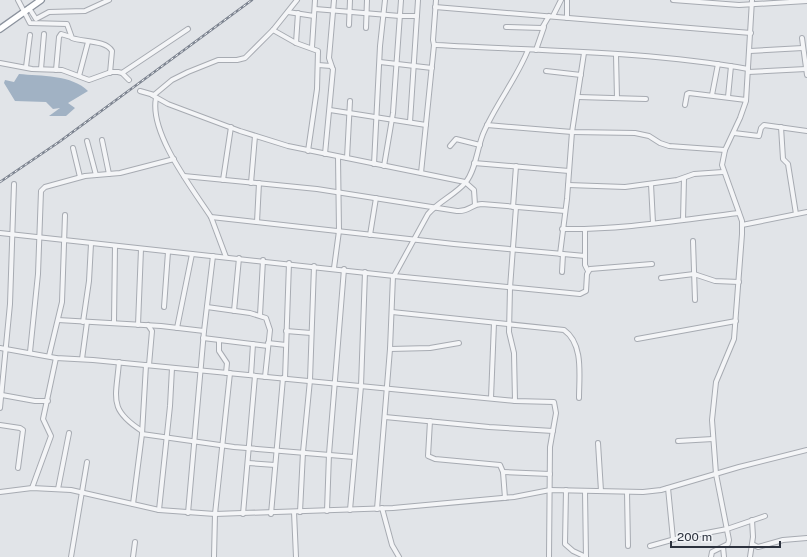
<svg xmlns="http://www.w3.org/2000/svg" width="807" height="557" font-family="'Public Sans',sans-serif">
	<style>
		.water { fill: #a1b2c4 }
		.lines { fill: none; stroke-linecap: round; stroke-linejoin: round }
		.minor-casing { stroke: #a7abb2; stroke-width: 6 }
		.highway-casing { stroke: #8b929d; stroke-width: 8 }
		.minor { stroke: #f4f5f7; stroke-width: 4 }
		.highway { stroke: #fff; stroke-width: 5.5 }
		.rail-casing { stroke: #7d8490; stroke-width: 2.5 }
		.rail { stroke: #f1f3f6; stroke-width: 1; stroke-dasharray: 3; stroke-linecap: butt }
	</style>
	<rect width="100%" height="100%" fill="#e1e4e8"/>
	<path class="water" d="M19,74C40,76 73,75 88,91L68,103L75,108L66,116H49L60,108L53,109L46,102L15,101L4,83L5,80L14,82Z"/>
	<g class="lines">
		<g class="minor-casing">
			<g id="minor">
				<path d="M18,0L30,23L67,24L72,38C83,42 106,40 112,51L110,73"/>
				<path d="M436,0L433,40L434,45H436C540,51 646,51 748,69"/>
				<polyline points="567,0 567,18"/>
				<polyline points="673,0 739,5 807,1"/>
				<polyline points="435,7 751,33"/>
				<polyline points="29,8 36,19 49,12 85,11 109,0"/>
				<polyline points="315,9 400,16 417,16"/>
				<polyline points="288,12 314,16"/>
				<polyline points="553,16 561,0"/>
				<polyline points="349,25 350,0"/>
				<polyline points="506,27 542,28 549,16"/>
				<polyline points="366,28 367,0"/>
				<polyline points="273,30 296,43 318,51 317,89 308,151"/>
				<polyline points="802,38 807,75"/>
				<polyline points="296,43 298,13"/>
				<polyline points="312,47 315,0"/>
				<polyline points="536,50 544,27"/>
				<polyline points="750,51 803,48"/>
				<polyline points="616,55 617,98"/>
				<polyline points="380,62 432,68"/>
				<polyline points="0,63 32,69 62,70 89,80 111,72 118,72 122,73 129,80"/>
				<polyline points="318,65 331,66 333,69 325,154"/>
				<polyline points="26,67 30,35"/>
				<polyline points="332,67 329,58 334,0"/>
				<polyline points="41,69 44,34"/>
				<polyline points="56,70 59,37 61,34 71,37"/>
				<polyline points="546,71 581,75"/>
				<polyline points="748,72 806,69"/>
				<polyline points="122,73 188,29"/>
				<polyline points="79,76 88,42"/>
				<polyline points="140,91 154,95 172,80 188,72 218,60 237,60 245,58 273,30 297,0"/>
				<polyline points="152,95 168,104 240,131 288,146 465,182 474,190 475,205"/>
				<polyline points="712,95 718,64"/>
				<polyline points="578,97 646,99"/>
				<polyline points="728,97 731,66"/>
				<path d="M156,98C149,133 192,188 211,217L454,244L585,256"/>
				<polyline points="685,105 687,94 689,93 746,100"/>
				<polyline points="330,110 426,125"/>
				<polyline points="410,122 418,0"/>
				<polyline points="487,125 572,132 635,133 649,136 660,143 669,146 725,150"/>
				<polyline points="781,127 783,159 788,164 796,214"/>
				<polyline points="734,133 759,136 761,128 764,125 807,131"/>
				<polyline points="102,140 109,174"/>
				<polyline points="87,141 96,175"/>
				<polyline points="450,146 456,139 480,145"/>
				<polyline points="73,148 80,177"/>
				<polyline points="347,158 350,101"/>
				<polyline points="474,163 569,171"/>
				<polyline points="374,164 380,46 385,0"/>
				<polyline points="384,166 393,113 401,0"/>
				<polyline points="421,173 434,45"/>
				<path d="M184,176L317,189L457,211C470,212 471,204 482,204L565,211"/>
				<polyline points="223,180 231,127"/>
				<polyline points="251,183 255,136"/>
				<polyline points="651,184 653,223"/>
				<polyline points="568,185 625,187 677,180 694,174 723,172"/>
				<polyline points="513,207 516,166"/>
				<polyline points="211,217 226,257"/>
				<polyline points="683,220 684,178"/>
				<polyline points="257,222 259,183"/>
				<polyline points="742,225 807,212"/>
				<path d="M562,229C621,230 680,220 739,213"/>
				<polyline points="585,229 585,265 588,271"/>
				<polyline points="0,233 394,276 580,294 586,291 587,274 590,269 652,264"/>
				<polyline points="370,235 376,198"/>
				<polyline points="693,241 695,300"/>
				<polyline points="560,254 567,199 572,132 584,53"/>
				<polyline points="334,268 339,231 338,157"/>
				<polyline points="562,272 563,254"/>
				<path d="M394,276L428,214C439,201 455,195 466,182C476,169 477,149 483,134C495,105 516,80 528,50"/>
				<polyline points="661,278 694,274 715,281 739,282"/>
				<polyline points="164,307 168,252"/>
				<polyline points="207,307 250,313 266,318 270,330 265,377"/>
				<polyline points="234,311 239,258"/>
				<path d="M392,312L564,330C584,344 579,376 579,398"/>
				<polyline points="260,315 263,260"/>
				<polyline points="58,320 161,326 204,331"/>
				<polyline points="83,322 89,281 91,244"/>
				<polyline points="114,323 115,246"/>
				<polyline points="138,325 141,249"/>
				<polyline points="148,325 152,331 149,365"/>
				<polyline points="177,328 192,254"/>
				<polyline points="286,331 311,333"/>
				<polyline points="203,338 268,346"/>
				<polyline points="637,339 736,321"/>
				<polyline points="219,340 219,351 227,363 226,373"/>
				<polyline points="268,343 286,345"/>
				<polyline points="0,348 56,358 93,360 515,401 554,402 556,413 550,447 549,557"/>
				<polyline points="390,349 430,348 459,343"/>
				<polyline points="30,352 38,274 41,191 45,187 85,176 120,173 174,159"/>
				<polyline points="49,356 62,302 65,215"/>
				<polyline points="82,359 87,322"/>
				<path d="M119,362C116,399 108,409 142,431"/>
				<polyline points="251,375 253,344"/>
				<polyline points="285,379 289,263"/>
				<polyline points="2,395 35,401 48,401"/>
				<polyline points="491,398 494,323"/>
				<polyline points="515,401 514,353 509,332 510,288 516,207"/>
				<polyline points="0,408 10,304 14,184"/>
				<polyline points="385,417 489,427 553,431"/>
				<polyline points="430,421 428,456 435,459 500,465 503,472 505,498"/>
				<polyline points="0,425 20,428 23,430 18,468"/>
				<polyline points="142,434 234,447 354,457"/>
				<polyline points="678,441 713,439"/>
				<polyline points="598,443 601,491"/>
				<polyline points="248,463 275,465"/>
				<polyline points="503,472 550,474"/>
				<polyline points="32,488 51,436 43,419 56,358"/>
				<polyline points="668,488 673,539"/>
				<polyline points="58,489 69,433"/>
				<polyline points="566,490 565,544 573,551 586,557"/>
				<polyline points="585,491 586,557"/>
				<polyline points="0,492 32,488 71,490 159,510 215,514 393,508 514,497 550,490 643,492 661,490 739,467 807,450"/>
				<polyline points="627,492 628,546"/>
				<polyline points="133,504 142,434 146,365"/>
				<polyline points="382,508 392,545 399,557"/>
				<polyline points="377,509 390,349 393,276"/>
				<polyline points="159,510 170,406 172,368"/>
				<polyline points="350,510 361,386 365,272"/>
				<polyline points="327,511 329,454 344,269"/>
				<polyline points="294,512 296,557"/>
				<polyline points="300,512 303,452 310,380 314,266"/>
				<polyline points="188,513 204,331 213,256"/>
				<polyline points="243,514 255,376"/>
				<polyline points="271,514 283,378"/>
				<polyline points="752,544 758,547 783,540 807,538"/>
				<polyline points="650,546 675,539 727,529 765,516"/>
				<polyline points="723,547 724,557"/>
				<polyline points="71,557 87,462"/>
				<polyline points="133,557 135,542"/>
				<polyline points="214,557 215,514 230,373"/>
				<polyline points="711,557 712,552 728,544 729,540 716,474 712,420 716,382 734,339 742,234 742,221 722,165 725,150 740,118 746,101 752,0"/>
				<polyline points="750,557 753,537 752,520"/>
			</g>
		</g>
		<g class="highway-casing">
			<polyline id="highway" points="0,29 41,0"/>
		</g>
		<use href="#minor" class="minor"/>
		<use href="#highway" class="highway"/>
		<g class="rail-casing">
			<polyline id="rail" points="0,182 59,142 252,0"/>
		</g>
		<use href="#rail" class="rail"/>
	</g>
	<path d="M671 541v6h109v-6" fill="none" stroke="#2c323e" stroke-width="2"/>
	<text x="677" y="541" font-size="12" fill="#2c323e" stroke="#f1f3f6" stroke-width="3" paint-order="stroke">200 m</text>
</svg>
